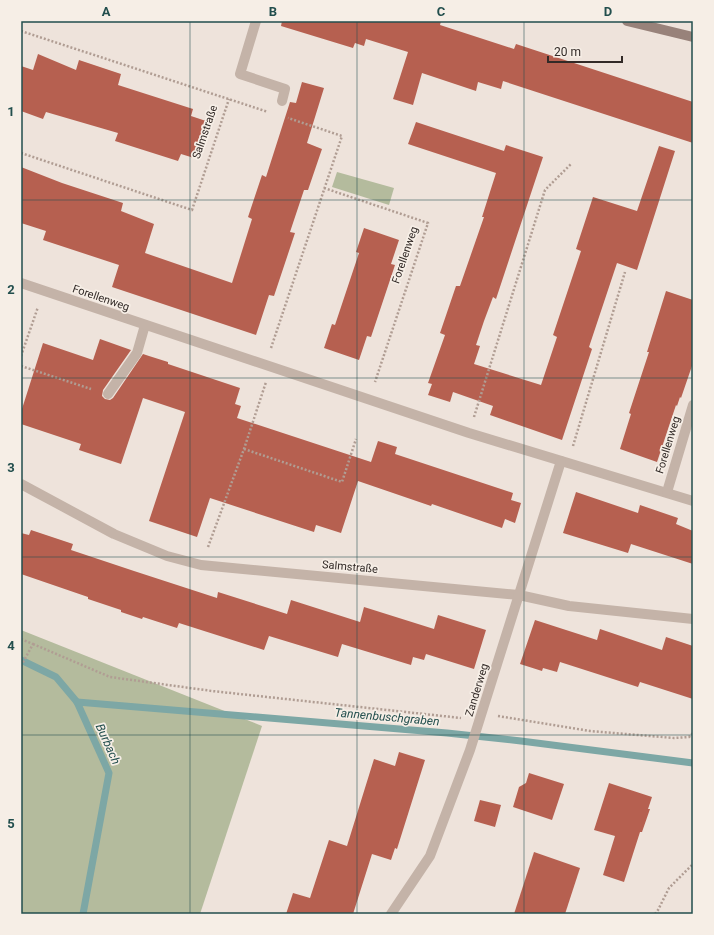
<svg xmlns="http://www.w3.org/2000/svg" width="714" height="935" font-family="Roboto,sans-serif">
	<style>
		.green { fill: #b4bb9d }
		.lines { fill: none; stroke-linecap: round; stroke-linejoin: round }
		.stream { stroke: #7da7a5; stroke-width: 7 }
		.building { fill: #b66050 }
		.path { stroke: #b09d93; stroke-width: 2.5; stroke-dasharray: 2 2; stroke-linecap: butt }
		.lane { stroke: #c4b3a8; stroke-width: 10 }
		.street { stroke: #c4b3a8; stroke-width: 10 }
		.secondary { stroke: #98827a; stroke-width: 10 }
		.grid { fill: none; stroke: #224e4d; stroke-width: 1; stroke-opacity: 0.55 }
		.labels { text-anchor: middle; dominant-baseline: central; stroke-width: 3.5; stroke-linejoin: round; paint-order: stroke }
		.street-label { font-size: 11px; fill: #322a27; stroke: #f6eee6 }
		.water-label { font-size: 12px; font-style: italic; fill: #224e4d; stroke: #f6eee6 }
		.neatline { fill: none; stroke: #224e4d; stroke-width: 1.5 }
		.grid-label { font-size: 13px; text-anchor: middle; font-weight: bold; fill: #224e4d }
	</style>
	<rect width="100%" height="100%" fill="#eee3db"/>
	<g class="green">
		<polygon points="337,172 394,188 389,205 332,187"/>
		<polygon points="21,630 262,726 200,914 21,914"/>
	</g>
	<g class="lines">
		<g class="stream">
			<polyline points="21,660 56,677 77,702 109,773 83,914"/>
			<polyline points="77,702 447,733 521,741 693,763"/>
		</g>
	</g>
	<g class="building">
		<polygon points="282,21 441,21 440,25 514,49 516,44 693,102 693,143 503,81 501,89 478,82 476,91 422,73 413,105 393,99 408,52 366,39 364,46 355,43 353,48 281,26"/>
		<polygon points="38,54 76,70 79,60 121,74 118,85 193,109 191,116 206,121 194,158 181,154 178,161 115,141 118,133 46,112 43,119 21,111 21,66 33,70"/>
		<polygon points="302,82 324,88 307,143 322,149 308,190 304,190 290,232 295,233 274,296 269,295 256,335 112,287 119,265 43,240 46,231 21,223 21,167 62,183 123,203 121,211 154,224 145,253 232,283 252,219 248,217 262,175 266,177 290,102 296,103"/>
		<polygon points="416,122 504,151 506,145 543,157 496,299 493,297 484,321 476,345 480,346 474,364 541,385 557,337 553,335 581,251 576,249 593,197 637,211 659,146 675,151 637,270 617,263 589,347 592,349 562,440 490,415 493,406 453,392 450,402 428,395 432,384 428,383 445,335 440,333 456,286 460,286 484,217 482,217 496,173 408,144"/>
		<polygon points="364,228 399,240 391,264 395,265 371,337 367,336 359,360 324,348 332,324 335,325 359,253 356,252"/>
		<polygon points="666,291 693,300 693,363 681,398 680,397 677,406 676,405 657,462 620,449 631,414 629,413 649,352 647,352"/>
		<polygon points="100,339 131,350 103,390 102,396 105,399 110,400 113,398 143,354 149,356 168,362 168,364 240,388 235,404 241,406 237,418 371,462 378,441 397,447 395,454 513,493 511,500 521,503 515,523 505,519 502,528 432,504 431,506 358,481 341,533 316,525 314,532 210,498 197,537 149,521 185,412 143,398 121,464 79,450 81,444 21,424 21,412 43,343 93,360"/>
		<polygon points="576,492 638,513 640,505 678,518 676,524 693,531 693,564 631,544 628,553 563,533"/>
		<polygon points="31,530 73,544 71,550 134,571 217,598 218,592 287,614 291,600 360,622 364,607 434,629 438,615 486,630 474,669 426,654 424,660 413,657 411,665 342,644 338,657 269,636 264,650 179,623 177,628 143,617 142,619 121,612 121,610 88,599 88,597 21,574 21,533 29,535"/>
		<polygon points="535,620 597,640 600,629 662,650 666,637 693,646 693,699 640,682 638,687 560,662 557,672 543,668 542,671 520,664"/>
		<polygon points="399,752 425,760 397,849 395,848 391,860 372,854 353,914 286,914 293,893 310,898 329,840 347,846 374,759 395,766"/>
		<polygon points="529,773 564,784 552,820 513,807 519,787 526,783"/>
		<polygon points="609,783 652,797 648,809 650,809 642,832 640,832 624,882 603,875 615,836 594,830"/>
		<polygon points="480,800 501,805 495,827 474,821"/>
		<polygon points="534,852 580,868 565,914 514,914"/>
	</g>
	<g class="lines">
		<g class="path">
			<polyline points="21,31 268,112"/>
			<polyline points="21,153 192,210 229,99"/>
			<polyline points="324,188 428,223 375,382"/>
			<polyline points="271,348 342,136 288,118"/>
			<polyline points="21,356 38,307"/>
			<polyline points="21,366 91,389"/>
			<polyline points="474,417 545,190 571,164"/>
			<polyline points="573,446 625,272"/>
			<polyline points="244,449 342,482 356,439"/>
			<polyline points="208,547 244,449 266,382"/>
			<polyline points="21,639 33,644 21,666"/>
			<polyline points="33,644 110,677 212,691 461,718"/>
			<polyline points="498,716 590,731 674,738 689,737 693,733"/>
			<polyline points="655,914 658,910 669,888 693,864"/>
		</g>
		<g class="lane">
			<polyline points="256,21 240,74 285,89 282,101"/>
			<polyline points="108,394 137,353 145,325"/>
		</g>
		<g class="street">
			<polyline points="21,283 469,433 693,501"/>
			<polyline points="21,484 114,534 167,556 201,565 519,595 569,606 693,619"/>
			<polyline points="667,492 693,405"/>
			<polyline points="391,914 430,856 470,750 561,461"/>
		</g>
		<polyline class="secondary" points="627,21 693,37"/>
	</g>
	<path class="grid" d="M190,21V914M357,21V914M524,21V914M21,200H693M21,378H693M21,557H693M21,735H693"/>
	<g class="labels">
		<g class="street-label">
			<text transform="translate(205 132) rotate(-71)">Salmstraße</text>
			<text transform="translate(405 255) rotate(-71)">Forellenweg</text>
			<text transform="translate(101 298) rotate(19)">Forellenweg</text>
			<text transform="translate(668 445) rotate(-73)">Forellenweg</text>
			<text transform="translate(350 567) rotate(5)">Salmstraße</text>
			<text transform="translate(477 690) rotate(-73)">Zanderweg</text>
		</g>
		<g class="water-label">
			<text transform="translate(387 717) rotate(5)">Tannenbuschgraben</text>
			<text transform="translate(108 744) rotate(66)">Burbach</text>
		</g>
	</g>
	<rect width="714" height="935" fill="none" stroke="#f6eee6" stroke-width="44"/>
	<path d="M548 56v6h74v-6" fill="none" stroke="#322a27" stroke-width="2"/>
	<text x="554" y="56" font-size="12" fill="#322a27" stroke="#f6eee6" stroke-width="3" paint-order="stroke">20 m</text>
	<rect x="22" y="22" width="670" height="891" class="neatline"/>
	<g class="grid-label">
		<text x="106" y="16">A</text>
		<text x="273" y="16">B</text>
		<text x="441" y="16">C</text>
		<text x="608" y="16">D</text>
		<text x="11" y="116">1</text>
		<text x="11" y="294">2</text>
		<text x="11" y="472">3</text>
		<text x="11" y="650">4</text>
		<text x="11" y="828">5</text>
	</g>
</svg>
